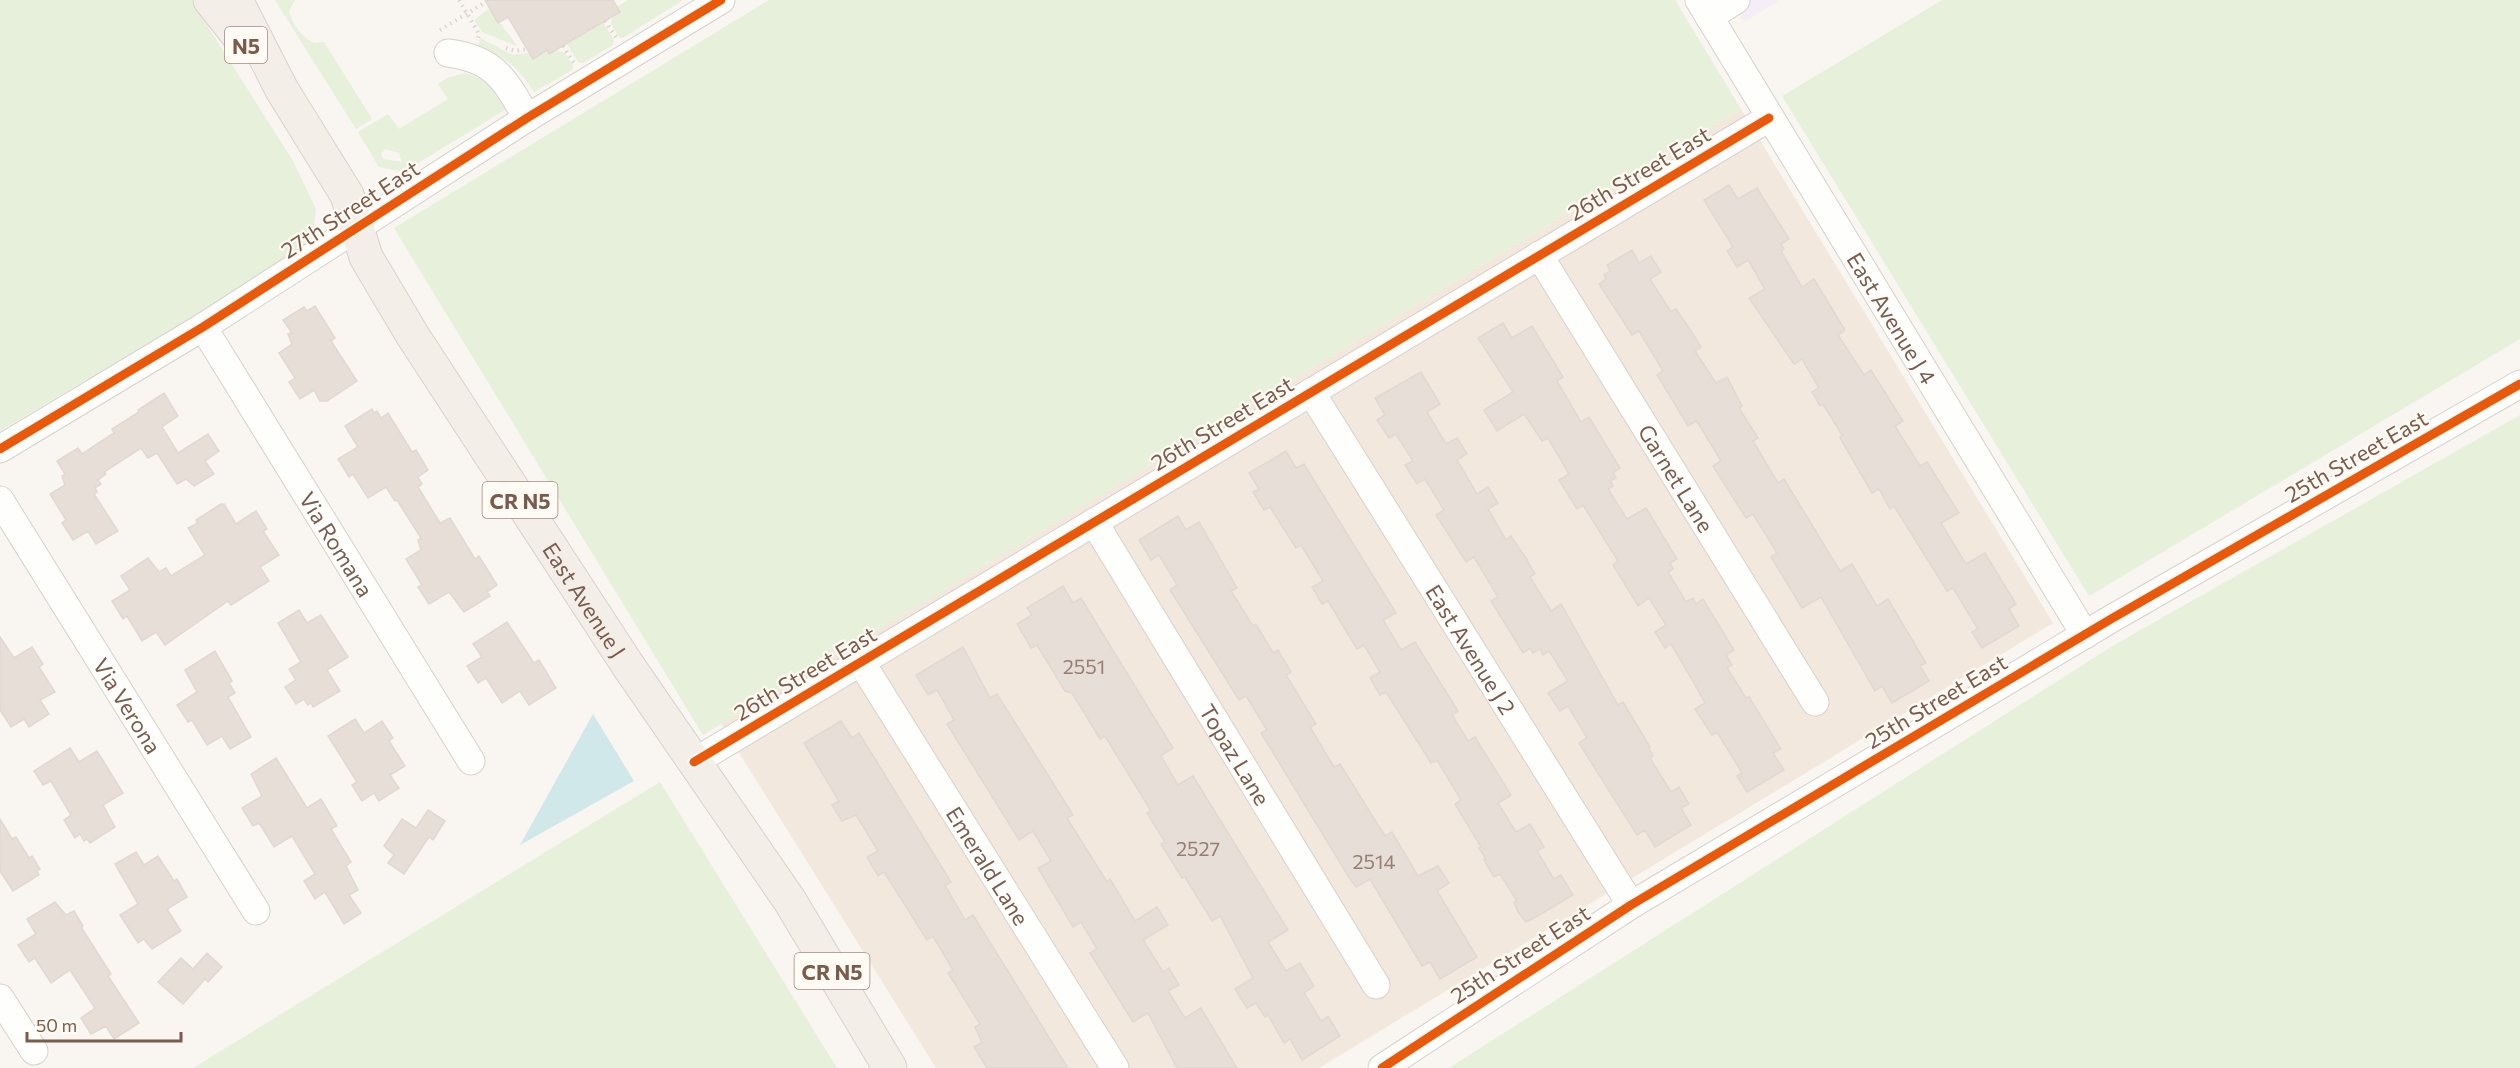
<svg xmlns="http://www.w3.org/2000/svg" width="2520" height="1068" font-family="Commissioner,sans-serif">
	<style>
		.residential { fill: #f2e8de }
		.education { fill: #f6eef6 }
		.green { fill: #e7f0db; fill-rule: evenodd }
		.water { fill: #d0e8ea }
		.building { fill: #e6ded7; stroke: #e2d8d2; stroke-width: 1.5 }
		.lines { fill: none; stroke-linecap: round; stroke-linejoin: round }
		.minor-casing { stroke: #d7d1cb; stroke-width: 29 }
		.major-casing { stroke: #dad1cc; stroke-width: 35 }
		.path { stroke: #dcd5d0; stroke-width: 4; stroke-dasharray: 1.5 4.5; stroke-linecap: butt }
		.minor { stroke: #fefefd; stroke-width: 27 }
		.major { stroke: #f3eee8; stroke-width: 33 }
		.cycleway-casing { stroke: #fffaf3; stroke-width: 13 }
		.cycleway { stroke: #e8590c; stroke-width: 9 }
		.labels { text-anchor: middle; dominant-baseline: central; stroke-width: 4.5; stroke-linejoin: round; paint-order: stroke }
		.number-label { font-size: 20px; fill: #977e72 }
		.shield { fill: #fffaf3; stroke: #a28b7f; stroke-width: 1.5 }
		.shield-label { font-size: 21px; font-weight: bold; fill: #7a5c4d }
		.street-label { font-size: 22px; fill: #7a5c4d; stroke: #fffaf3 }
	</style>
	<rect width="100%" height="100%" fill="#f9f5f0"/>
	<polygon class="residential" points="1741,109 2053,623 1319,1068 936,1068 721,724"/>
	<polygon class="education" points="1730,0 1780,0 1744,22"/>
	<g class="green">
		<polygon points="0,0 191,0 293,161 316,209 313,235 300,253 0,431"/>
		<path d="M275,0H295L289,11C294,27 300,35 314,43L324,42L372,119L356,129Z"/>
		<polygon points="628,0 683,0 623,38 619,37 611,24 612,17 620,12 617,7"/>
		<polygon points="769,0 1675,0 1741,109 703,735 394,228"/>
		<polygon points="1942,0 2520,0 2520,339 2089,596 1782,96"/>
		<path d="M490,8C498,22 508,32 517,46L482,32L474,20Z"/>
		<polygon points="603,22 614,40 613,45 583,63 578,62 567,44"/>
		<path d="M480,38L513,55L547,50L549,54L556,50L565,53L573,65L572,70L534,92C520,69 504,54 478,48Z"/>
		<path d="M465,73C487,79 496,90 508,108L410,168L399,171L379,167L358,132L388,114L399,129L448,99L438,84L447,78ZM386,149L399,153L402,162L383,159L381,153Z"/>
		<polygon points="2520,415 2520,1068 1449,1068 2114,645"/>
		<polygon points="660,782 837,1068 193,1068"/>
	</g>
	<polygon class="water" points="593,714 634,781 520,845"/>
	<g class="building">
		<polygon points="485,0 613,0 620,12 549,54 547,50 533,59 508,17 498,23"/>
		<polygon points="1729,185 1738,199 1757,188 1789,239 1781,244 1784,249 1781,251 1802,287 1814,279 1845,330 1838,335 1864,375 1871,370 1903,421 1895,426 1920,466 1927,462 1959,513 1941,523 1966,564 1985,553 2016,604 2009,609 2019,626 1982,648 1972,632 1978,629 1953,588 1947,591 1894,506 1890,509 1879,489 1872,493 1840,438 1842,435 1823,404 1820,406 1812,392 1819,388 1802,359 1794,364 1749,298 1765,289 1748,260 1737,267 1727,251 1733,247 1704,200"/>
		<polygon points="1632,250 1639,263 1651,256 1661,272 1650,279 1671,312 1676,309 1691,331 1701,347 1695,351 1716,383 1727,377 1742,406 1739,408 1758,438 1753,441 1778,483 1784,479 1840,571 1852,564 1877,606 1888,599 1926,663 1920,666 1929,681 1892,703 1882,686 1875,691 1821,597 1802,608 1771,557 1777,553 1753,514 1746,518 1713,466 1721,461 1700,426 1696,421 1688,426 1657,375 1663,371 1639,331 1632,335 1599,284 1606,279 1604,275 1610,271 1607,265"/>
		<polygon points="315,306 335,338 331,341 357,381 327,401 320,401 314,390 300,399 289,382 295,378 279,353 292,344 288,334 292,333 283,320 304,307 307,311"/>
		<polygon points="1503,323 1512,338 1532,326 1563,377 1557,381 1581,422 1589,417 1620,468 1613,473 1616,478 1610,481 1613,486 1608,489 1627,519 1646,508 1677,559 1670,563 1673,569 1668,572 1686,602 1693,598 1696,604 1703,599 1734,650 1726,655 1732,665 1727,668 1746,698 1749,697 1781,749 1773,753 1784,770 1747,792 1737,776 1742,773 1717,732 1712,735 1695,709 1705,703 1690,676 1671,644 1665,648 1655,632 1666,625 1649,598 1638,606 1613,565 1618,561 1583,505 1577,509 1559,480 1569,474 1548,438 1542,441 1524,414 1497,431 1484,410 1513,392 1478,338"/>
		<polygon points="1421,372 1440,404 1427,412 1446,444 1457,438 1467,454 1457,460 1477,494 1488,487 1498,503 1488,509 1506,540 1511,536 1526,558 1535,574 1530,577 1551,611 1561,604 1618,705 1623,702 1650,747 1649,748 1653,756 1650,758 1671,792 1679,787 1689,804 1681,808 1691,825 1655,847 1645,830 1637,835 1579,743 1587,738 1568,706 1560,711 1548,693 1568,681 1549,651 1543,655 1540,649 1533,653 1530,648 1523,653 1491,601 1498,597 1474,557 1466,562 1436,515 1444,510 1425,479 1417,484 1405,465 1413,461 1396,434 1389,438 1377,420 1385,415 1375,398"/>
		<polygon points="164,393 178,416 162,427 178,453 208,434 219,451 205,461 214,474 194,486 186,479 177,484 157,453 148,458 141,448 104,472 106,474 98,480 101,484 95,488 97,492 94,494 118,531 96,544 88,531 73,540 62,523 66,520 50,494 65,485 62,476 65,474 57,461 78,448 82,454 114,433 112,429 139,412 138,410"/>
		<polygon points="372,409 374,413 377,411 381,418 388,413 412,452 416,450 428,470 418,477 422,484 418,487 440,523 450,518 475,559 479,556 497,585 487,592 490,596 464,612 449,592 429,604 418,587 422,585 406,559 421,550 418,540 421,538 397,500 395,501 386,487 368,498 353,474 349,477 338,459 358,447 345,426"/>
		<polygon points="1286,451 1296,468 1304,464 1396,613 1383,620 1401,650 1415,642 1458,711 1452,715 1468,741 1475,737 1511,795 1498,803 1516,832 1530,824 1544,847 1537,851 1554,879 1561,875 1573,895 1534,918 1526,922 1518,912 1514,902 1517,901 1500,874 1494,877 1484,860 1486,859 1479,848 1481,847 1455,804 1461,800 1437,760 1431,763 1386,692 1380,695 1370,678 1380,672 1364,645 1357,649 1328,601 1322,604 1312,587 1323,581 1301,545 1296,548 1270,507 1264,510 1253,492 1259,489 1249,473"/>
		<polygon points="221,504 224,504 236,524 256,511 267,529 263,531 279,555 260,567 269,581 231,605 228,601 165,645 156,632 142,641 127,616 123,619 112,601 130,590 121,576 148,558 159,572 166,568 171,576 205,555 188,528 198,523 196,520"/>
		<polygon points="1178,516 1186,530 1199,522 1237,588 1231,591 1253,626 1256,624 1273,653 1278,650 1291,672 1286,675 1316,724 1310,727 1334,767 1340,764 1385,836 1392,832 1418,876 1438,866 1449,883 1437,891 1477,957 1440,979 1430,962 1422,966 1370,879 1356,887 1350,879 1261,733 1267,730 1246,696 1239,700 1170,590 1177,585 1159,555 1151,560 1139,540"/>
		<polygon points="1063,586 1073,603 1081,598 1173,748 1161,756 1178,785 1193,776 1288,930 1268,942 1286,971 1300,963 1314,986 1304,993 1321,1021 1328,1016 1340,1036 1302,1060 1290,1039 1284,1043 1268,1015 1265,1017 1256,1003 1247,1008 1235,989 1253,978 1220,916 1212,921 1185,877 1182,878 1161,844 1165,842 1147,813 1151,811 1105,736 1100,739 1072,693 1065,691 1037,645 1031,648 1017,624 1032,615 1027,608"/>
		<polygon points="299,610 307,623 321,615 348,657 327,670 340,691 313,707 311,703 308,705 304,699 296,704 285,687 296,680 289,669 301,662 278,623"/>
		<polygon points="507,622 534,663 539,660 556,688 529,705 520,691 502,703 486,678 478,683 467,666 482,657 473,644"/>
		<polygon points="0,637 14,658 32,647 43,664 39,667 55,692 40,700 49,714 29,727 24,719 11,727 0,710"/>
		<polygon points="963,647 990,698 997,694 1031,748 1073,815 1067,818 1107,882 1110,879 1135,921 1157,907 1168,925 1143,940 1163,972 1169,968 1179,985 1168,991 1185,1018 1201,1008 1237,1068 1177,1068 1148,1013 1133,1022 1090,953 1097,949 1081,922 1073,927 1038,868 1051,861 1033,831 1019,840 947,724 954,720 937,690 928,695 916,675"/>
		<polygon points="215,651 232,681 229,683 235,693 228,697 251,737 230,749 222,736 207,745 192,720 188,722 177,705 197,692 185,670"/>
		<polygon points="355,719 364,733 382,721 393,738 389,741 405,766 390,775 399,788 379,801 374,793 362,801 352,785 357,782 328,736"/>
		<polygon points="841,721 852,738 859,733 951,882 945,885 965,920 973,915 1068,1068 987,1068 974,1047 982,1042 975,1027 980,1024 948,973 953,970 933,936 927,940 884,872 878,876 867,857 878,851 856,815 842,821 832,805 839,801 804,743"/>
		<polygon points="70,748 79,762 97,751 123,793 103,805 115,827 90,843 87,839 84,841 80,834 75,838 64,820 71,815 51,781 43,785 34,771"/>
		<polygon points="276,758 307,808 321,799 337,826 331,829 351,862 346,866 358,890 349,895 361,913 344,924 325,892 315,899 304,881 315,874 292,836 274,847 259,823 253,826 242,808 262,796 251,774"/>
		<polygon points="428,810 445,821 433,840 429,837 404,874 388,863 394,855 384,846 402,819 416,828"/>
		<polygon points="0,819 12,839 16,837 29,858 32,856 40,869 37,871 39,875 13,891 0,871"/>
		<polygon points="136,852 144,865 158,856 174,881 177,879 187,897 167,909 181,931 152,949 144,939 138,943 120,915 138,904 115,864"/>
		<polygon points="55,902 66,915 74,911 83,926 81,927 111,974 108,976 139,1023 114,1039 106,1026 91,1034 81,1018 95,1008 70,970 51,983 35,958 29,962 18,945 36,934 27,919"/>
		<polygon points="207,953 222,967 208,982 205,979 183,1004 158,982 181,958 193,969"/>
	</g>
	<g class="lines">
		<g class="minor-casing">
			<g id="minor">
				<path id="s1" d="M1699,0L2085,635"/>
				<polyline points="1709,17 1736,0"/>
				<path d="M448,53C495,59 505,80 527,118"/>
				<path id="s2" d="M1539,255L1815,702"/>
				<path id="s3" d="M203,327L471,761"/>
				<path id="s4" d="M1311,392L1631,905"/>
				<polyline points="0,449 203,327 527,118 721,0"/>
				<path id="s5" d="M0,500L256,911"/>
				<path id="s6" d="M1094,522L1376,985"/>
				<path id="s7" d="M861,662L1115,1068"/>
				<polyline points="694,762 1769,118"/>
				<polyline points="0,998 34,1051"/>
				<polyline points="1382,1068 1631,905 2111,619 2520,384"/>
			</g>
		</g>
		<g class="major-casing">
			<g id="major">
				<polyline points="210,0 241,39"/>
				<path id="s8" d="M236,0L282,90L347,195L366,257L413,336L627,664L790,901L890,1068"/>
			</g>
		</g>
		<g class="path">
			<polyline points="459,0 479,34 478,39"/>
			<polyline points="605,21 616,37"/>
			<polyline points="440,30 486,2"/>
			<polyline points="563,46 574,63"/>
			<polyline points="506,48 515,51 527,49"/>
		</g>
		<use href="#minor" class="minor"/>
		<use href="#major" class="major"/>
		<g class="cycleway-casing">
			<g id="cycleway">
				<polyline points="0,449 203,327 527,118 721,0"/>
				<polyline points="694,762 1769,118"/>
				<polyline points="1382,1068 1631,905 2111,619 2520,384"/>
			</g>
		</g>
		<use href="#cycleway" class="cycleway"/>
	</g>
	<g class="labels">
		<g class="number-label">
			<text x="1084" y="666">2551</text>
			<text x="1198" y="848">2527</text>
			<text x="1374" y="861">2514</text>
		</g>
		<g class="shield">
			<rect x="225" y="27" width="42" height="36" rx="4.5"/>
			<rect x="482.5" y="482" width="75" height="36" rx="4.5"/>
			<rect x="794.5" y="953" width="75" height="36" rx="4.5"/>
		</g>
		<g class="shield-label">
			<text x="246" y="45">N5</text>
			<text x="520" y="500">CR N5</text>
			<text x="832" y="971">CR N5</text>
		</g>
		<g class="street-label">
			<text transform="translate(1639 173) rotate(-31)">26th Street East</text>
			<text transform="translate(350 209) rotate(-33)">27th Street East</text>
			<text stroke="none"><textPath href="#s1" startOffset="372">East Avenue J 4</textPath></text>
			<text transform="translate(1222 423) rotate(-31)">26th Street East</text>
			<text transform="translate(2356 456) rotate(-30)">25th Street East</text>
			<text stroke="none"><textPath href="#s2" startOffset="262">Garnet Lane</textPath></text>
			<text stroke="none"><textPath href="#s3" startOffset="255">Via Romana</textPath></text>
			<text stroke="none"><textPath href="#s8" startOffset="696">East Avenue J</textPath></text>
			<text stroke="none"><textPath href="#s4" startOffset="303">East Avenue J 2</textPath></text>
			<text transform="translate(805 673) rotate(-31)">26th Street East</text>
			<text transform="translate(1936 701) rotate(-31)">25th Street East</text>
			<text stroke="none"><textPath href="#s5" startOffset="242">Via Verona</textPath></text>
			<text stroke="none"><textPath href="#s6" startOffset="272">Topaz Lane</textPath></text>
			<text stroke="none"><textPath href="#s7" startOffset="240">Emerald Lane</textPath></text>
			<text transform="translate(1520 954) rotate(-33)">25th Street East</text>
		</g>
	</g>
	<path d="M27 1032v9h154v-9" fill="none" stroke="#7a5c4d" stroke-width="3"/>
	<text x="36" y="1032" font-size="18" fill="#7a5c4d" stroke="#fffaf3" stroke-width="4.5" paint-order="stroke">50 m</text>
</svg>
